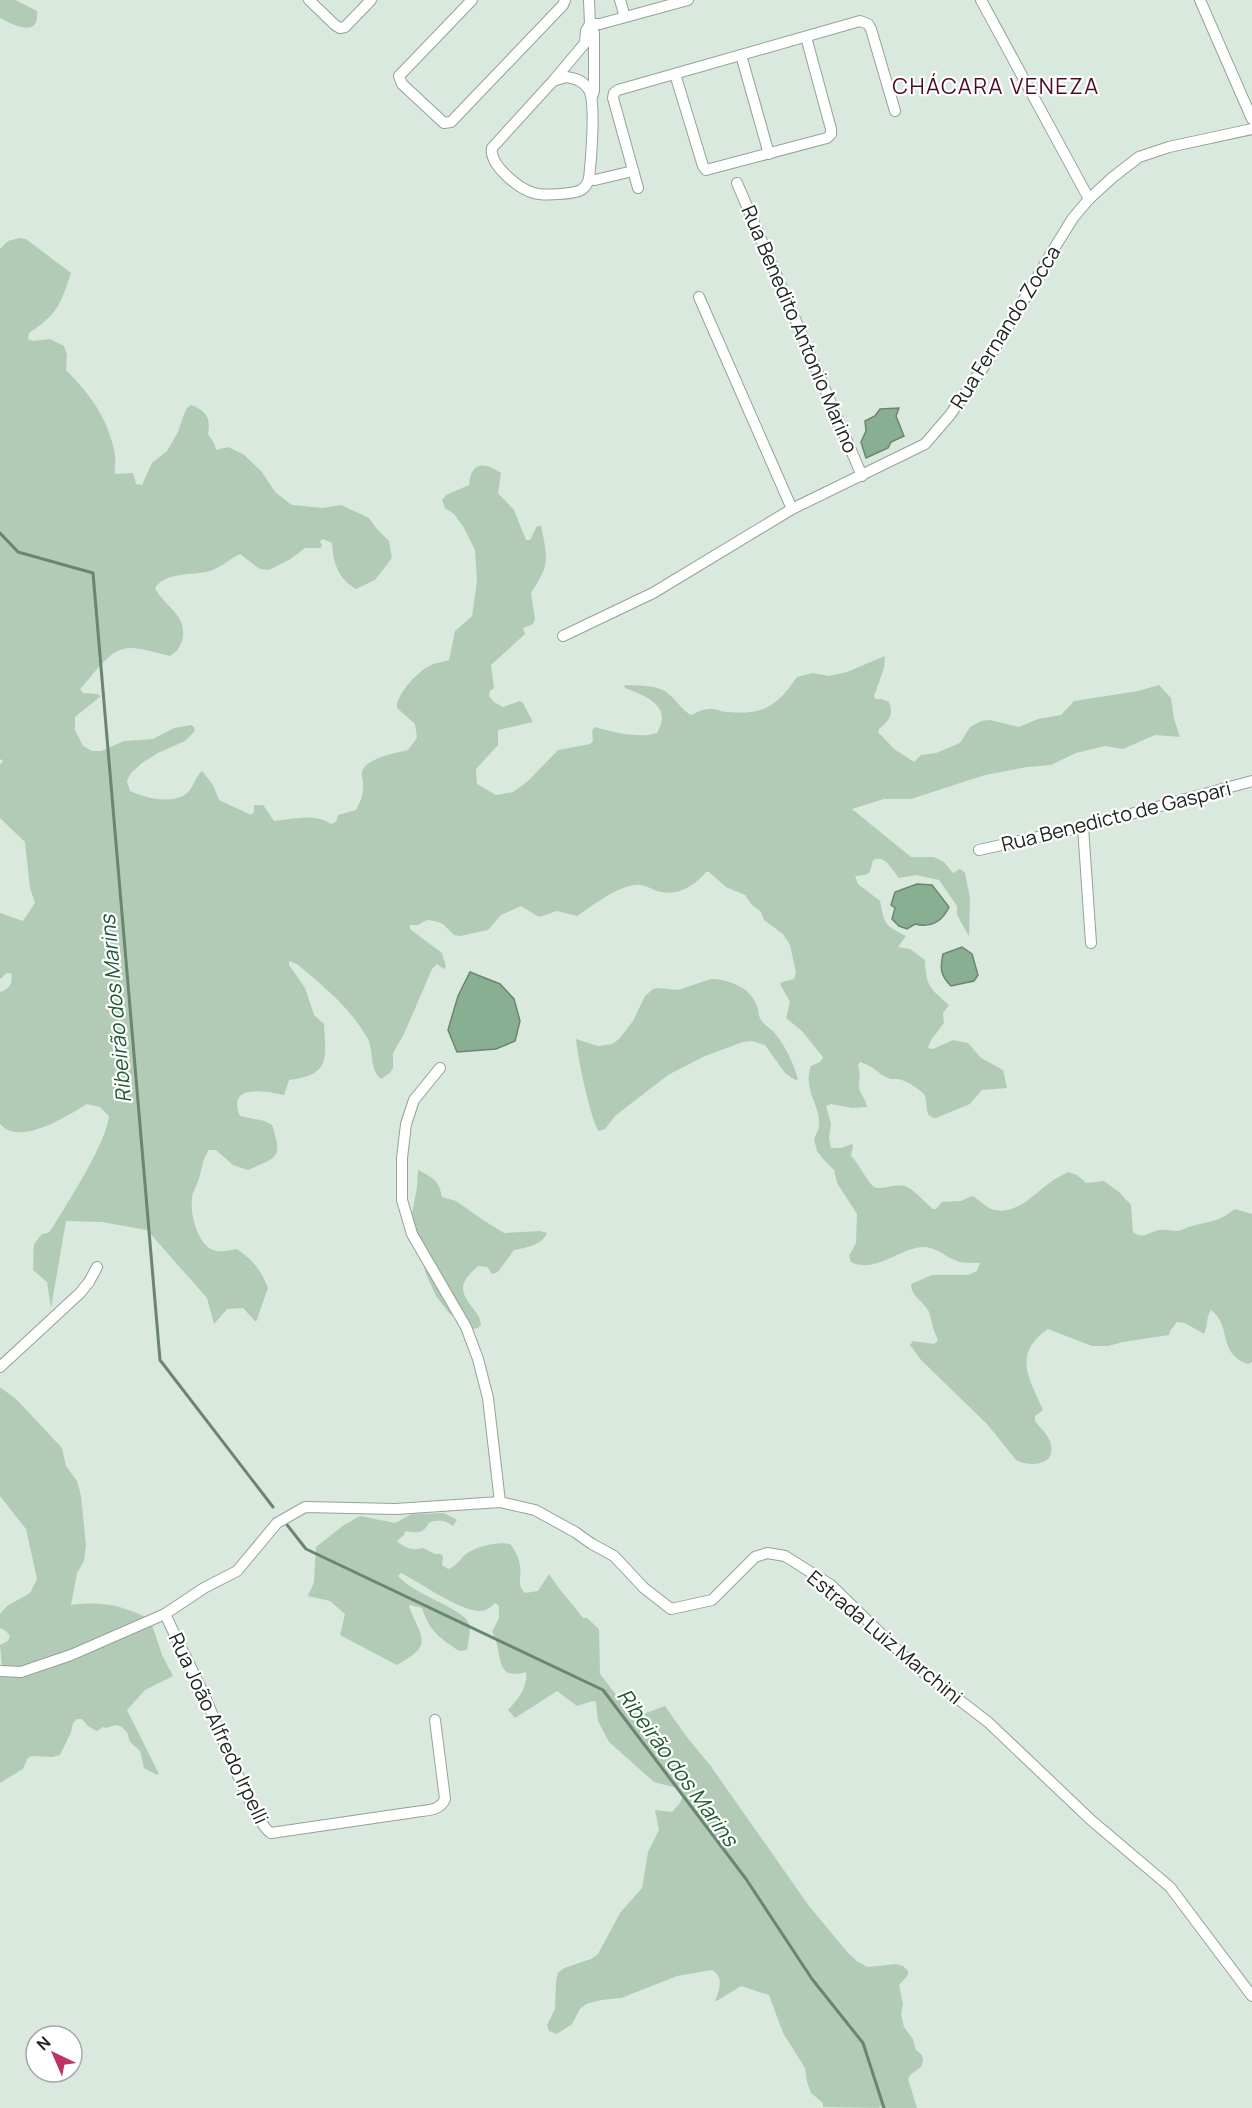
<svg xmlns="http://www.w3.org/2000/svg" width="1252" height="2108" font-family="Manrope,sans-serif">
	<style>
		.green { fill: #b1cbb6 }
		.water { fill: #89af92; stroke: #6a8670; stroke-width: 1.5 }
		.lines { fill: none; stroke-linecap: round; stroke-linejoin: round }
		.stream { stroke: #6a8670; stroke-width: 3 }
		.minor-casing { stroke: #95a298; stroke-width: 12 }
		.minor { stroke: #fff; stroke-width: 10 }
		.labels { text-anchor: middle; dominant-baseline: central; stroke-width: 4.5; stroke-linejoin: round; paint-order: stroke }
		.street-label { font-size: 20px; fill: #202521; stroke: #fff }
		.water-label { font-size: 21px; font-style: italic; fill: #1d5932; stroke: #fff }
		.quarter-label { font-size: 22px; letter-spacing: 1.5px; fill: #4e0b26; stroke: #fff }
	</style>
	<rect width="100%" height="100%" fill="#dae9dd"/>
	<g class="green">
		<path d="M0,0H15L37,11C40,39 13,25 0,18Z"/>
		<path d="M19,238L26,239L71,273C60,305 58,314 29,333L28,339L33,341L50,339L64,346L67,355L66,370C91,395 109,420 115,455C116,462 114,468 115,474L133,473L136,484L142,485L152,463L167,451L178,432L186,409L191,405C206,411 211,417 208,434L214,443L216,450L228,447L243,454L261,471L276,493L292,505L323,508L341,505L369,518L376,528L389,541L392,558L375,580L356,589C338,578 333,563 332,543L323,539L320,541L322,546L320,548H305L289,560L269,570L260,569L240,554C230,559 220,568 210,571C192,576 167,571 155,588C161,600 172,607 179,618C187,631 183,649 170,656C158,653 145,649 132,648C110,646 94,675 80,689L83,693L97,694L101,696L75,717V730L83,746L92,751H101L124,741L153,739L174,728L191,725L194,727L195,731L185,741L158,753L142,763L131,773L127,781L130,791C145,798 176,806 189,791C195,784 195,777 202,771L213,785L219,800L251,815L254,812V805H263L274,821C294,819 314,813 331,824L336,822L338,815L356,810C361,801 364,793 363,782C363,779 361,776 362,773C364,758 396,753 408,750L417,738L415,724L397,708C396,694 418,672 429,666C435,663 443,662 449,660L455,631L472,616L477,581L475,550L464,528L454,514L445,508L442,500L446,495L469,485C471,462 483,461 501,473L498,493L514,510L526,540H530L537,526H541C548,560 550,564 531,593L535,619L533,624L523,628L525,634L491,665L494,688L490,691L489,696L494,702L503,707L520,701L523,703L533,722L498,730V745L476,769L477,784L496,795L513,792L527,782L558,750L590,744L593,741L592,731L595,727C612,732 640,739 657,733C659,729 662,723 662,719C663,701 638,693 625,688L624,685C640,686 658,684 670,695C678,702 682,710 691,715C696,713 703,709 708,709C714,708 721,712 727,712C764,715 776,707 797,677L813,673L829,676L847,672L885,656L884,668L874,696L875,699H882L889,702C894,715 889,721 879,729L878,732L894,749L914,762L921,755L936,753L960,743L970,727L981,721L990,720L1019,727L1038,719L1061,715L1074,701L1138,691L1159,685L1171,698L1174,719L1180,737L1155,735L1123,749L1105,746L1076,753L1051,765L1027,767L985,775L911,799H884L852,809L911,857H934L944,862L953,873L960,869L965,873L970,898L969,936L957,915V906L939,880L916,875L899,878C892,870 885,854 873,860C869,876 871,874 855,876L858,884L880,901C885,925 884,925 906,936L898,947L910,949L925,960C926,987 930,988 949,1005L943,1013L944,1023L931,1040L928,1048L933,1049L953,1040L968,1043L981,1058L1003,1070L1007,1088L982,1090L970,1104L936,1118C921,1117 931,1100 922,1092C917,1088 908,1082 902,1080C897,1078 892,1080 888,1078C877,1073 874,1066 860,1062L858,1065C861,1077 859,1077 859,1087C860,1094 866,1099 867,1107L852,1108L831,1104L826,1106L831,1124L829,1138L831,1148H841L852,1144L853,1146L851,1156C860,1164 866,1181 874,1187C881,1191 897,1182 907,1187C916,1191 925,1203 933,1209H936L942,1202L961,1201L972,1196C979,1199 984,1206 991,1209C1014,1217 1032,1196 1048,1184C1054,1179 1061,1176 1068,1172L1077,1175L1086,1183L1104,1181L1119,1192L1131,1205L1133,1232C1143,1240 1149,1232 1159,1230C1165,1229 1172,1231 1178,1231C1183,1230 1187,1227 1192,1226C1211,1221 1218,1222 1235,1209L1252,1214V1362L1248,1364C1217,1354 1232,1325 1211,1310C1206,1317 1208,1326 1204,1334L1185,1323L1177,1322L1170,1331L1169,1335L1123,1342L1108,1346H1092L1048,1329C1012,1354 1029,1378 1043,1410L1035,1416V1421C1040,1428 1050,1436 1051,1445C1056,1466 1029,1467 1016,1460L987,1424L921,1360L910,1345L913,1341L934,1344L938,1340C933,1330 932,1322 929,1312C924,1301 911,1297 911,1284L932,1275H968L977,1271L980,1263C973,1262 964,1264 957,1261C945,1257 936,1246 922,1247C898,1249 875,1274 851,1262L849,1256L856,1243L857,1214L837,1183L834,1170L824,1160L817,1151L814,1139C816,1134 819,1130 819,1125C821,1106 802,1089 811,1066L820,1062L823,1057L802,1031L786,1018L790,1002L780,984L782,982L794,979L796,973L790,945L783,934L764,920L761,912L752,905L745,895L726,887L709,872H706C694,887 676,897 657,891C649,888 643,884 635,885C616,887 592,906 577,916L557,911L539,917L521,906L501,915L488,930L460,936L454,935L443,924L435,921L427,920L418,925H410V929L442,953L446,967L444,969L437,964L432,969L404,1034L393,1053V1068L390,1073L381,1079C369,1069 374,1052 368,1039C348,1005 326,989 297,964L289,961V965L305,988L314,1015L324,1024C326,1060 330,1075 289,1080L284,1095C266,1091 226,1083 240,1116L265,1121L272,1125C283,1158 278,1157 248,1170L233,1165L216,1150H209C202,1159 202,1171 198,1181C196,1187 192,1193 192,1199C190,1215 198,1244 213,1250C221,1253 229,1250 237,1249C253,1260 261,1270 268,1288L256,1322L243,1308L227,1309L214,1324L207,1298L147,1230L102,1222L66,1221L51,1308L47,1282L33,1270L34,1244L42,1234L48,1233L53,1227C69,1200 106,1144 109,1116L100,1107L87,1104C67,1116 19,1147 0,1124V992C10,988 13,984 11,973H7L0,979V913L23,921L35,903L30,888L25,842L0,818V765L3,761L0,759V249L8,241Z"/>
		<path d="M711,979C729,979 751,988 757,1006C759,1010 758,1016 761,1020C765,1026 773,1030 777,1036C787,1049 793,1063 798,1079L795,1080L785,1073L765,1045L752,1041L743,1042L705,1056L668,1075L615,1116L605,1129L599,1131C591,1122 577,1054 576,1039L598,1046L612,1044L619,1039L633,1021L645,996L653,989L658,988L678,990Z"/>
		<path d="M418,1170C432,1177 439,1180 442,1197L456,1201L483,1220L504,1233L540,1231L547,1233C541,1246 527,1247 514,1250L498,1272L492,1274L487,1267L478,1266C473,1271 467,1276 465,1281C456,1298 481,1310 481,1325L478,1328L473,1329L464,1325L449,1313L436,1296L426,1274L411,1219L417,1187Z"/>
		<path d="M0,1387L17,1400L62,1448L66,1466L77,1481L81,1496L86,1546L84,1561L77,1573L71,1605C104,1601 120,1605 150,1619L162,1655L173,1676L145,1690L127,1710L159,1774L157,1775L144,1768L140,1751L130,1742L127,1732L122,1727L116,1725L106,1728L103,1727L97,1731L88,1726L82,1719H77L73,1723L71,1732L60,1755L52,1757L32,1756L27,1759L23,1769L0,1783V1669L2,1668L0,1645L8,1641L10,1636L6,1631L0,1628V1614L7,1606L30,1593L37,1579L26,1529L0,1496Z"/>
		<path d="M444,1513L457,1520L453,1526C444,1520 439,1519 429,1523C423,1534 417,1533 405,1531L404,1535L397,1541C404,1548 413,1551 423,1548L435,1554H440L443,1556L442,1565L448,1569C457,1566 460,1559 467,1553C476,1547 499,1541 510,1544C515,1550 519,1558 520,1566C522,1576 516,1585 525,1593L538,1591L549,1574C559,1590 572,1603 583,1618H587L599,1629L600,1674L630,1713L643,1714L665,1706L686,1736L710,1765L809,1906L849,1954L858,1962L868,1967L896,1964L903,1966L908,1971V1975L899,1985L903,2004L901,2014L904,2027L913,2039L916,2050L922,2055L923,2061L921,2067L910,2075L908,2079L917,2108H882L880,2106L879,2108L823,2107V2103L811,2093L807,2082L805,2068L783,2033L769,1995L741,1986L715,2002C719,1989 725,1978 712,1970L677,1976L621,1998L601,2000L586,2004L580,2009L572,2024L557,2034L549,2031L547,2025L555,2009L556,1981L558,1973L564,1968L591,1959L598,1954L620,1913L642,1888L648,1852L659,1830L655,1810L672,1812L680,1803L683,1795L677,1788L654,1782L609,1742L598,1721L596,1702L593,1701L577,1706L557,1691L515,1718L508,1710C518,1699 528,1688 526,1672C493,1682 504,1652 492,1632L499,1618V1606L495,1603C490,1608 486,1611 479,1611C458,1610 421,1583 401,1573L398,1576C413,1594 461,1608 468,1622C472,1630 468,1641 467,1650L459,1651C439,1637 430,1632 422,1608L410,1605L409,1607C423,1641 433,1644 397,1665L340,1635L345,1614L330,1601L308,1596L314,1582L316,1547L344,1525L360,1516L395,1523L412,1514Z"/>
	</g>
	<g class="water">
		<polygon points="899,408 896,416 904,436 891,442 888,448 866,458 861,442 866,431 865,421 875,416 880,409"/>
		<path d="M917,884L932,885L949,907C942,922 931,928 915,924L907,929L899,926L892,919L895,908L891,905L895,892Z"/>
		<path d="M962,947L972,954L978,975L974,981L951,986C940,975 940,968 943,954Z"/>
		<polygon points="470,972 500,984 514,999 520,1021 515,1041 496,1049 457,1052 448,1030 458,996"/>
	</g>
	<g class="lines">
		<g class="stream">
			<polyline points="0,533 18,552 93,573 160,1360 273,1507"/>
			<polyline points="284,1521 306,1549 603,1690 746,1879 812,1979 863,2043 884,2108"/>
		</g>
		<g class="minor-casing">
			<g id="minor">
				<polyline points="309,0 335,25 340,28 345,27 371,0"/>
				<polyline points="472,0 399,76 402,84 444,123 451,122 563,5 565,0"/>
				<polyline points="589,0 590,24 594,33 594,91 592,97"/>
				<polyline points="620,0 625,17"/>
				<polyline points="981,0 1089,199"/>
				<polyline points="1200,0 1252,119"/>
				<polyline points="590,24 600,24 688,0"/>
				<polyline points="741,55 769,154"/>
				<polyline points="675,74 703,166 706,170 827,138 831,134 831,129 806,37"/>
				<path d="M566,77C576,78 584,81 589,90C596,103 591,162 589,179C587,184 586,187 581,190C574,194 543,196 534,193C519,189 489,165 492,148L553,81Z"/>
				<polyline points="554,80 585,43 586,31 590,24"/>
				<polyline points="589,179 595,180 633,171"/>
				<polyline points="737,183 862,476"/>
				<polyline points="638,188 613,98 614,93 618,90 860,21 868,24 871,29 895,111"/>
				<polyline points="699,297 792,509"/>
				<polyline points="563,636 653,593 792,509 925,444 950,415 987,362 1055,247 1073,218 1089,199 1113,177 1139,157 1169,147 1252,129"/>
				<polyline points="1083,827 1091,943"/>
				<polyline points="979,850 1083,827 1252,781"/>
				<polyline points="440,1068 414,1100 406,1124 402,1158 402,1200 412,1234 466,1327 478,1359 488,1398 500,1502"/>
				<polyline points="0,1367 80,1293 89,1282 97,1267"/>
				<path d="M165,1614C178,1642 192,1669 205,1697C216,1721 254,1824 271,1833L415,1812C427,1810 440,1811 445,1799L435,1720"/>
				<polyline points="0,1671 21,1672 71,1655 165,1614 204,1588 237,1571 277,1523 305,1507 396,1509 500,1502 535,1510 575,1532 592,1544 614,1556 644,1588 671,1609 712,1600 755,1557 767,1553 785,1556 831,1585 911,1663 988,1722 1091,1820 1170,1887 1252,1996"/>
			</g>
		</g>
		<use href="#minor" class="minor"/>
	</g>
	<g class="labels">
		<g class="street-label">
			<text transform="translate(1005 327) rotate(-58)">Rua Fernando Zocca</text>
			<text transform="translate(800 329) rotate(67)">Rua Benedito Antonio Marino</text>
			<text transform="translate(1116 816) rotate(-14)">Rua Benedicto de Gaspari</text>
			<text transform="translate(885 1637) rotate(40)">Estrada Luiz Marchini</text>
			<text transform="translate(219 1728) rotate(65)">Rua João Alfredo Irpelli</text>
		</g>
		<g class="water-label">
			<text transform="translate(115 1009) rotate(-95)">Ribeirão dos Marins</text>
			<text transform="translate(678 1767) rotate(54)">Ribeirão dos Marins</text>
		</g>
		<g class="quarter-label">
			<text x="996" y="86">CHÁCARA VENEZA</text>
		</g>
	</g>
	<g transform="translate(54 2054) rotate(316)"><circle r="28" fill="#ffffff" stroke="#a6a8a6" stroke-width="1.5"/>
	<path d="M0-4.5L10 22L0 15L-10 22Z" fill="#bd3268"/>
	<text y="-9" font-size="16" font-weight="bold" text-anchor="middle" fill="#202521">N</text>
	</g>
</svg>
